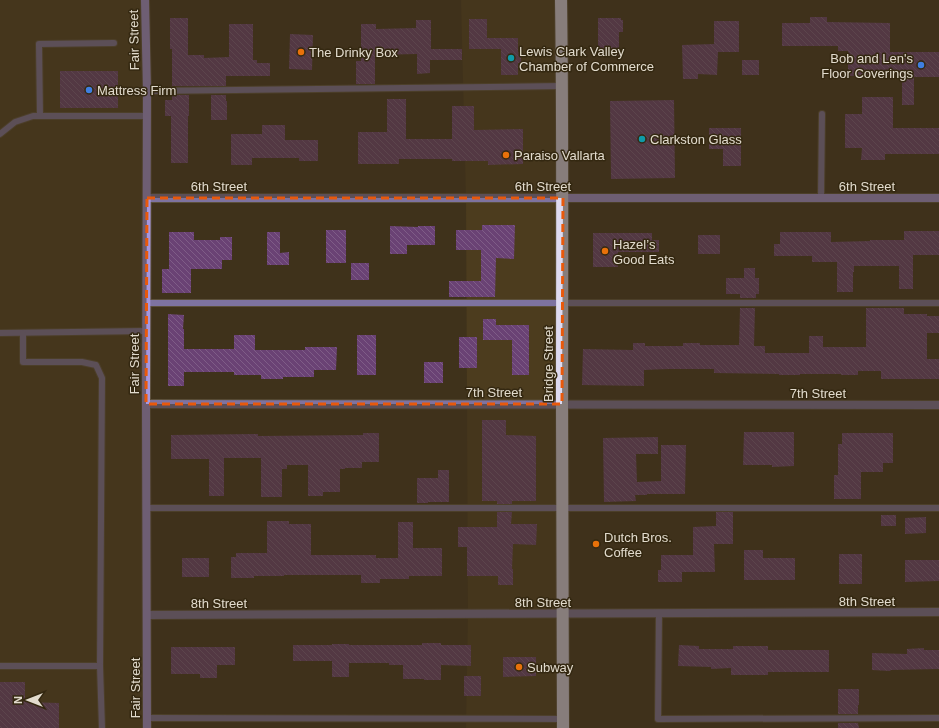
<svg xmlns="http://www.w3.org/2000/svg" width="939" height="728" font-family="Helvetica,sans-serif">
	<style>
		.built { fill: #4c3c1e }
		.building { fill: url(#building-back-hatch) }
		.lines { fill: none; stroke-linecap: round; stroke-linejoin: round }
		.lane-casing { stroke: #5c503b; stroke-width: 8 }
		.street-casing { stroke: #5c503b; stroke-width: 10 }
		.secondary-casing { stroke: #5c503b; stroke-width: 10 }
		.highway-casing { stroke: #5c503b; stroke-width: 14 }
		.lane { stroke: #7e73a0; stroke-width: 6 }
		.street { stroke: #7e73a0; stroke-width: 8 }
		.secondary { stroke: #a796dd; stroke-width: 8 }
		.highway { stroke: #dedaf0; stroke-width: 12 }
		.marked { fill: none; stroke: #e8590c; stroke-width: 3; stroke-dasharray: 8 5; stroke-linejoin: round }
		.food-dot { fill: #e8710a; stroke: #342811; stroke-width: 1.5 }
		.culture-dot { fill: #0f9aa8; stroke: #342811; stroke-width: 1.5 }
		.shop-dot { fill: #3f7fe0; stroke: #342811; stroke-width: 1.5 }
		.labels { text-anchor: middle; dominant-baseline: central; stroke-width: 3; stroke-linejoin: round; paint-order: stroke }
		.street-label { font-size: 13px; fill: #e2dbcd; stroke: #342811 }
		.poi-label { font-size: 13px; fill: #e2dbcd; stroke: #342811; text-anchor: start }
	</style>
	<defs>
		<pattern id="building-back-hatch" width="6" height="6" patternUnits="userSpaceOnUse"><rect width="6" height="6" fill="#6a4274"/><path d="M-1 5l2 2M0 0l6 6M5-1l2 2" fill="none" stroke="#7f5d87"/></pattern>
	</defs>
	<rect width="100%" height="100%" fill="#3f321b"/>
	<g class="built">
		<polygon points="0,0 145,0 147,728 0,728"/>
		<polygon points="461,0 561,0 563,728 466,728 468,614 466,198"/>
	</g>
	<g class="building">
		<polygon points="810,17 827,17 827,22 890,23 890,52 939,52 939,77 914,77 914,105 902,105 902,75 862,75 862,76 848,76 848,51 838,51 838,46 782,46 782,23 810,23"/>
		<polygon points="170,18 188,18 188,55 204,55 204,58 229,57 229,24 253,24 253,60 257,60 257,63 270,63 270,76 226,76 226,86 172,86 172,49 170,49"/>
		<polygon points="598,18 621,18 621,20 623,20 623,32 619,32 619,56 598,56"/>
		<polygon points="469,19 487,19 487,38 518,38 518,52 521,52 521,63 518,63 518,75 501,75 501,49 469,49"/>
		<polygon points="416,20 431,20 431,49 462,49 462,60 430,60 430,73 417,74 417,54 375,55 375,84 356,84 356,61 361,61 361,24 376,24 376,29 416,28"/>
		<polygon points="714,21 739,21 739,52 718,52 717,75 698,74 698,79 683,79 682,45 714,44"/>
		<polygon points="290,34 313,35 312,70 289,69"/>
		<rect x="742" y="60" width="17" height="15"/>
		<rect x="60" y="71" width="58" height="37"/>
		<polygon points="172,95 189,95 189,116 188,116 188,163 171,163 171,116 165,116 165,100 172,100"/>
		<polygon points="211,95 226,95 226,101 227,101 227,120 211,120"/>
		<polygon points="862,97 893,97 893,128 939,128 939,154 885,154 885,160 861,160 862,148 845,148 845,114 862,114"/>
		<polygon points="387,99 406,99 406,139 452,139 452,106 474,106 474,130 523,129 523,164 488,165 488,161 452,161 452,159 399,159 399,164 358,164 358,132 387,132"/>
		<polygon points="674,100 675,178 611,179 610,101"/>
		<polygon points="262,125 285,125 285,140 318,140 318,161 299,161 299,158 252,158 252,165 231,165 231,134 262,134"/>
		<polygon points="709,128 741,128 741,166 723,166 723,149 709,149"/>
		<polygon points="482,225 515,225 514,259 496,258 495,297 449,297 449,281 481,281 481,250 456,250 456,230 482,230"/>
		<polygon points="390,226 418,227 418,226 435,226 435,245 407,245 407,254 390,254"/>
		<rect x="326" y="230" width="20" height="33"/>
		<polygon points="904,231 939,231 939,255 913,255 913,289 899,289 899,266 854,266 854,272 853,272 853,292 837,292 837,262 812,262 812,256 774,256 774,244 780,244 780,232 831,232 831,242 870,241 870,240 904,240"/>
		<polygon points="169,232 194,232 194,240 220,240 220,237 232,237 232,260 222,260 222,269 191,269 191,293 162,293 162,269 169,269"/>
		<polygon points="267,232 280,232 280,253 289,252 289,265 267,265"/>
		<polygon points="593,233 652,233 652,240 659,240 659,252 618,252 618,267 593,267"/>
		<rect x="698" y="235" width="22" height="19"/>
		<rect x="351" y="263" width="18" height="17"/>
		<polygon points="744,268 755,268 755,278 759,278 759,294 756,294 756,298 740,298 740,294 726,294 726,278 744,278"/>
		<polygon points="740,308 755,308 754,346 765,346 765,353 809,353 809,336 823,336 823,347 866,347 866,308 904,308 904,314 927,314 927,316 939,316 939,333 927,333 927,359 939,359 939,379 881,379 881,371 858,371 858,375 841,375 841,374 800,374 800,375 779,375 779,374 714,373 714,369 669,369 644,370 644,386 582,385 583,349 633,350 633,343 645,343 645,346 683,346 683,343 700,343 700,345 739,345"/>
		<polygon points="168,314 184,315 183,329 184,329 184,349 234,349 234,335 255,335 255,350 305,350 305,347 337,347 336,370 314,370 314,377 283,377 283,379 261,379 261,375 234,375 234,372 184,372 184,386 168,386"/>
		<polygon points="483,319 496,319 496,325 529,325 529,375 512,375 512,340 483,340"/>
		<rect x="357" y="335" width="19" height="40"/>
		<rect x="459" y="337" width="18" height="31"/>
		<rect x="424" y="362" width="19" height="21"/>
		<polygon points="482,420 506,420 506,435 536,436 536,501 512,501 512,504 497,504 497,501 482,501"/>
		<polygon points="744,432 794,432 794,466 772,467 772,465 743,465"/>
		<polygon points="363,433 379,433 379,462 362,462 362,468 345,468 345,469 340,469 340,492 323,492 323,496 308,496 308,465 287,465 287,469 282,469 282,497 261,497 261,458 224,458 224,496 209,496 209,459 171,459 171,435 258,434 258,436 363,435"/>
		<polygon points="842,433 893,433 893,463 883,463 883,472 861,472 861,499 834,499 834,475 838,475 838,444 842,444"/>
		<polygon points="658,437 658,454 636,454 637,482 661,481 661,445 686,445 685,494 647,494 647,495 635,495 636,501 604,502 603,438"/>
		<polygon points="438,470 449,470 449,502 428,502 428,503 417,503 417,478 438,478"/>
		<polygon points="497,512 512,512 511,524 537,524 536,545 513,544 512,569 513,569 513,585 498,585 498,576 467,576 467,547 458,547 458,527 497,527"/>
		<polygon points="716,512 733,512 733,544 714,544 715,572 682,572 682,582 658,582 658,570 661,570 661,555 693,555 693,527 716,526"/>
		<rect x="881" y="515" width="15" height="11"/>
		<polygon points="926,517 926,533 905,534 905,518"/>
		<polygon points="267,521 289,521 289,524 311,524 311,555 376,555 376,558 398,558 398,522 413,522 413,548 442,548 442,576 409,576 409,579 380,579 380,583 361,583 361,575 284,575 284,576 254,576 254,578 231,578 231,557 236,557 236,553 267,553"/>
		<polygon points="744,550 763,550 763,558 795,558 795,580 744,580"/>
		<rect x="839" y="554" width="23" height="30"/>
		<rect x="182" y="558" width="27" height="19"/>
		<polygon points="905,560 939,560 939,581 905,582"/>
		<polygon points="422,643 441,643 441,645 471,645 471,666 441,665 441,680 424,680 424,679 403,679 403,665 389,665 389,663 349,663 349,677 332,677 332,661 293,661 293,645 332,645 332,644 349,644 349,645 422,645"/>
		<polygon points="679,645 699,646 699,649 733,649 733,646 768,646 768,650 829,650 829,672 768,672 768,675 731,675 731,668 711,669 711,667 678,666"/>
		<polygon points="171,647 235,647 235,665 217,665 217,678 200,678 200,674 171,674"/>
		<polygon points="924,648 924,650 939,650 939,669 891,670 890,671 872,670 872,653 907,654 907,649"/>
		<polygon points="503,657 536,657 536,676 503,677"/>
		<rect x="464" y="676" width="17" height="20"/>
		<polygon points="0,682 25,682 25,702 59,703 59,728 0,728"/>
		<polygon points="838,689 859,689 859,705 858,705 858,714 838,714"/>
		<polygon points="838,723 858,723 859,728 838,728"/>
	</g>
	<g class="lines">
		<g class="lane-casing">
			<g id="lane">
				<polyline points="147,91 562,86"/>
				<polyline points="40,116 39,44 114,43"/>
				<polyline points="0,134 15,122 33,116 147,116"/>
				<polyline points="821,198 822,114"/>
				<polyline points="146,303 939,303"/>
				<polyline points="0,333 146,331"/>
				<polyline points="147,508 939,508"/>
				<polyline points="659,613 658,719 939,718"/>
				<polyline points="0,666 100,666 102,378 96,365 82,362 23,362 23,333"/>
				<polyline points="100,666 102,728"/>
				<polyline points="147,718 563,719"/>
			</g>
		</g>
		<g class="street-casing">
			<g id="street">
				<polyline points="147,198 563,198"/>
				<polyline points="146,404 939,405"/>
				<polyline points="147,615 939,612"/>
			</g>
		</g>
		<g class="secondary-casing">
			<g id="secondary">
				<polyline points="145,0 147,91 146,404 147,728"/>
				<polyline points="563,198 939,198"/>
			</g>
		</g>
		<g class="highway-casing">
			<path id="highway" d="M561,0C563,134 562,268 562,402C562,511 563,619 563,728"/>
		</g>
		<use href="#lane" class="lane"/>
		<use href="#street" class="street"/>
		<use href="#secondary" class="secondary"/>
		<use href="#highway" class="highway"/>
	</g>
	<path d="M0 0H939V728H0ZM147,198H563L562,404H146Z" fill="#3f321b" fill-opacity=".55" fill-rule="evenodd"/>
	<path class="marked" d="M147,198H563L562,404H146Z"/>
	<g class="food-dot">
		<circle cx="301" cy="52" r="4"/>
		<circle cx="506" cy="155" r="4"/>
		<circle cx="605" cy="251" r="4"/>
		<circle cx="596" cy="544" r="4"/>
		<circle cx="519" cy="667" r="4"/>
	</g>
	<g class="culture-dot">
		<circle cx="511" cy="58" r="4"/>
		<circle cx="642" cy="139" r="4"/>
	</g>
	<g class="shop-dot">
		<circle cx="921" cy="65" r="4"/>
		<circle cx="89" cy="90" r="4"/>
	</g>
	<g class="labels">
		<g class="street-label">
			<text transform="translate(134 40) rotate(-91)">Fair Street</text>
			<text x="219" y="186">6th Street</text>
			<text x="543" y="186">6th Street</text>
			<text x="867" y="186">6th Street</text>
			<text transform="translate(134 364) rotate(-90)">Fair Street</text>
			<text transform="translate(548 364) rotate(-90)">Bridge Street</text>
			<text x="494" y="392">7th Street</text>
			<text x="818" y="393">7th Street</text>
			<text x="867" y="601">8th Street</text>
			<text x="543" y="602">8th Street</text>
			<text x="219" y="603">8th Street</text>
			<text transform="translate(135 688) rotate(-90)">Fair Street</text>
		</g>
		<g class="poi-label">
			<text x="519" y="51">Lewis Clark Valley<tspan x="519" dy="15">Chamber of Commerce</tspan></text>
			<text x="309" y="52">The Drinky Box</text>
			<text x="913" y="58" text-anchor="end">Bob and Len's<tspan x="913" dy="15">Floor Coverings</tspan></text>
			<text x="97" y="90">Mattress Firm</text>
			<text x="650" y="139">Clarkston Glass</text>
			<text x="514" y="155">Paraiso Vallarta</text>
			<text x="613" y="244">Hazel’s<tspan x="613" dy="15">Good Eats</tspan></text>
			<text x="604" y="537">Dutch Bros.<tspan x="604" dy="15">Coffee</tspan></text>
			<text x="527" y="667">Subway</text>
		</g>
	</g>
	<g transform="translate(28 700) rotate(270)" stroke="#342811" stroke-width="3" paint-order="stroke">
	<path d="M0-3L7 15L0 10L-7 15Z" fill="#e2dbcd"/>
	<text y="-6" font-size="11" font-weight="bold" text-anchor="middle" fill="#e2dbcd">N</text>
	</g>
</svg>
